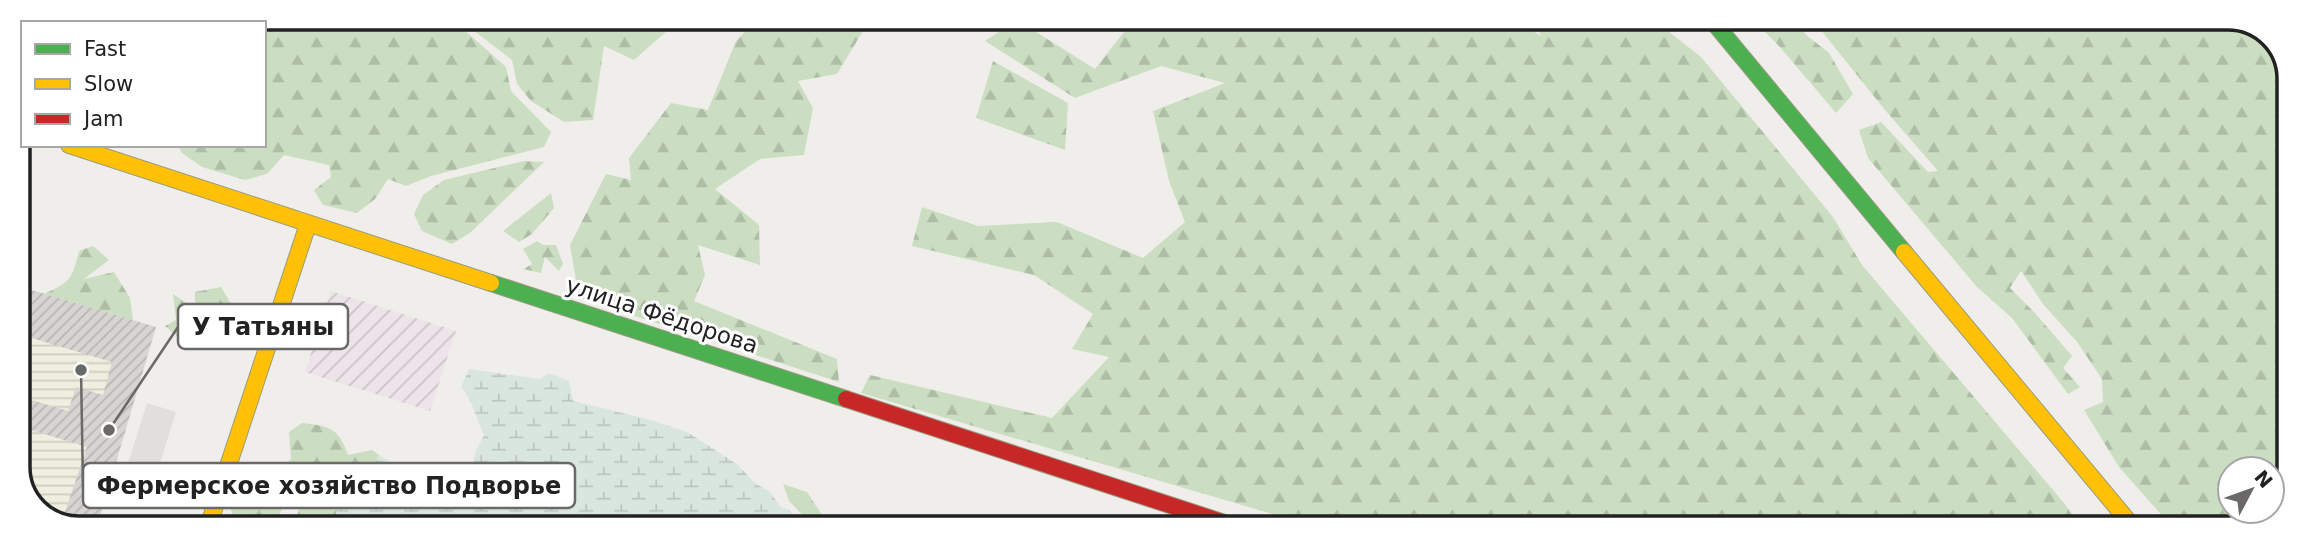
<svg xmlns="http://www.w3.org/2000/svg" width="2307" height="546" font-family="'DejaVu Sans',sans-serif">
	<style>
		.industrial { fill: url(#industrial-furrows) }
		.farmland { fill: url(#farmland-rules) }
		.forest { fill: url(#forest-firs) }
		.wetland { fill: url(#wetland-marsh) }
		.parking { fill: #e0dfde }
		.building { fill: url(#building-hatch) }
		.lines { fill: none; stroke-linecap: round; stroke-linejoin: round }
		.street-casing { stroke: #c9c8c7; stroke-width: 17 }
		.fast-casing { stroke: #999a82; stroke-width: 18 }
		.slow-casing { stroke: #999a82; stroke-width: 18 }
		.jam-casing { stroke: #999a82; stroke-width: 18 }
		.street { stroke: #fdfcfc; stroke-width: 14 }
		.fast { stroke: #4caf50; stroke-width: 16 }
		.slow { stroke: #ffc107; stroke-width: 16 }
		.jam { stroke: #c62828; stroke-width: 16 }
		.labels { text-anchor: middle; dominant-baseline: central; stroke-width: 6; stroke-linejoin: round; paint-order: stroke }
		.street-label { font-size: 23px; fill: #222; stroke: #fff }
		.rim { fill: none; stroke: #222; stroke-width: 3.5 }
		.leader { fill: none; stroke: #6a6968; stroke-width: 2.5 }
		.callout-dot { fill: #6a6968; stroke: #fff; stroke-width: 2.5 }
		.callout { fill: #fff; stroke: #6a6968; stroke-width: 2.5 }
		.callout-label { font-size: 24px; text-anchor: middle; font-weight: bold; fill: #222 }
	</style>
	<defs>
		<pattern id="industrial-furrows" width="10" height="10" patternUnits="userSpaceOnUse" patternTransform="scale(1.75)"><rect width="10" height="10" fill="#ede4e9"/><path d="M-1 1l2-2M0 10L10 0M9 11l2-2" fill="none" stroke="#cbc3c8"/></pattern>
		<pattern id="farmland-rules" width="6" height="5" patternUnits="userSpaceOnUse" patternTransform="scale(1.75)"><rect width="6" height="5" fill="#efefdf"/><path d="M0 2.5h6" fill="none" stroke="#cdcdbf"/></pattern>
		<pattern id="forest-firs" width="22" height="20" patternUnits="userSpaceOnUse" patternTransform="scale(1.75)"><rect width="22" height="20" fill="#cbdec1"/><path d="M5 1l3.5 6h-7zM16 11l3.5 6h-7z" fill="#aebea6"/></pattern>
		<pattern id="wetland-marsh" width="20" height="14" patternUnits="userSpaceOnUse" patternTransform="scale(1.75)"><rect width="20" height="14" fill="#d9e6de"/><path d="M1 5h8M5 5V1M11 12h8M15 12V8" fill="none" stroke="#bac5be"/></pattern>
		<pattern id="building-hatch" width="6" height="6" patternUnits="userSpaceOnUse" patternTransform="scale(1.75)"><rect width="6" height="6" fill="#d7d4d2"/><path d="M-1 1l2-2M0 6l6-6M5 7l2-2" fill="none" stroke="#b8b6b4"/></pattern>
	</defs>
	<rect width="100%" height="100%" fill="#f0eeeb"/>
	<polygon class="industrial" points="331,291 456,331 430,411 305,372"/>
	<polygon class="farmland" points="18,286 156,327 97,527 66,527 33,508 18,475"/>
	<g class="forest">
		<polygon points="188,18 459,18 462,28 506,67 511,91 551,132 544,147 431,176 406,186 388,179 375,199 357,213 323,205 314,190 331,177 329,165 284,155 267,174 245,180 202,167 182,153 178,145 264,145 264,23 186,23"/>
		<polygon points="466,18 636,18 640,23 668,30 634,60 604,46 593,120 564,122 531,101 517,84 512,60 469,27"/>
		<polygon points="758,18 877,18 866,26 837,74 798,81 813,108 804,155 760,159 715,189 759,225 760,265 698,245 705,275 694,301 837,359 839,382 579,298 570,245 606,174 631,180 629,158 671,103 708,110 736,41"/>
		<polygon points="1135,18 1512,18 1541,36 1533,18 1664,18 1668,31 1701,57 1833,217 1862,265 2064,503 2082,528 1320,528 861,393 870,375 1052,418 1109,357 1072,349 1093,314 1034,275 912,246 922,207 978,226 1057,222 1143,258 1185,222 1169,181 1153,111 1225,83 1161,66 1075,98 985,41 1017,20 1095,69"/>
		<polygon points="1751,18 1798,18 1805,34 1829,53 1853,94 1836,113 1779,46"/>
		<polygon points="1812,19 2241,19 2274,38 2289,71 2288,480 2272,508 2272,469 2230,469 2230,511 2270,511 2268,514 2229,528 2173,528 2119,467 2084,410 2103,402 2102,379 2077,342 2043,304 2021,271 2010,288 2035,313 2072,356 2063,368 2080,387 2068,394 2012,318 1977,287 1868,158 1859,130 1881,122 1928,172 1938,171 1885,110"/>
		<polygon points="993,61 1068,103 1065,150 976,118"/>
		<polygon points="524,161 544,162 471,232 452,244 422,231 414,214 423,195 444,180"/>
		<polygon points="551,193 554,208 532,234 519,242 503,231"/>
		<polygon points="537,241 543,245 556,245 563,264 559,271 545,257 541,273 523,269 532,264 523,249"/>
		<path d="M93,246L109,260L84,279L114,272L130,298L133,320L44,294C71,281 72,280 79,251Z"/>
		<polygon points="221,287 230,302 209,328 191,329 187,345 165,326 176,320 173,294 195,309 195,292"/>
		<path d="M302,423C328,426 339,427 348,455L372,450L379,455L371,473L341,492L333,527H287L294,525L300,506L298,493L284,506L274,524L253,520L251,527H231L234,517L230,508L251,507L256,494L269,493L274,476L291,459L289,432Z"/>
		<polygon points="783,484 807,492 824,518 858,518 873,528 812,528 811,523 789,501"/>
	</g>
	<path class="wetland" d="M469,369L540,379L549,373L569,381L573,401L651,420L687,432L737,464L755,483L770,492L781,507L789,510L798,520L811,524L812,528L333,527L341,492L371,473L379,455L394,464L405,473L426,472L442,485H460L472,472L475,453L484,435C476,419 473,400 461,387Z"/>
	<polygon class="parking" points="147,403 176,412 148,501 119,492"/>
	<polygon class="building" points="18,286 156,327 97,527 66,527 61,524 87,447 18,426 18,396 68,411 76,387 103,395 112,362 18,334"/>
	<g class="lines">
		<g class="street-casing">
			<polyline id="street" points="18,128 23,130"/>
		</g>
		<g class="fast-casing">
			<g id="fast">
				<polyline points="1710,18 1904,252"/>
				<polyline points="491,283 846,399"/>
			</g>
		</g>
		<g class="slow-casing">
			<g id="slow">
				<polyline points="69,145 491,283"/>
				<polyline points="1904,252 2134,528"/>
				<polyline points="208,527 308,224"/>
			</g>
		</g>
		<g class="jam-casing">
			<polyline id="jam" points="846,399 1240,528"/>
		</g>
		<use href="#street" class="street"/>
		<use href="#fast" class="fast"/>
		<use href="#slow" class="slow"/>
		<use href="#jam" class="jam"/>
	</g>
	<g class="labels">
		<g class="street-label">
			<text transform="translate(662 315) rotate(18)">улица Фёдорова</text>
		</g>
	</g>
	<path d="M0 0H2307V546H0ZM79 30H2228A49 49 0 0 1 2277 79V467A49 49 0 0 1 2228 516H79A49 49 0 0 1 30 467V79A49 49 0 0 1 79 30Z" fill="#fff" fill-rule="evenodd"/>
	<path class="rim" d="M79 30H2228A49 49 0 0 1 2277 79V467A49 49 0 0 1 2228 516H79A49 49 0 0 1 30 467V79A49 49 0 0 1 79 30Z"/>
	<path class="leader" d="M109 430L178 327M81 370L83 486"/>
	<g class="callout-dot">
		<circle cx="109" cy="430" r="7"/>
		<circle cx="81" cy="370" r="7"/>
	</g>
	<g class="callout">
		<rect x="178" y="304" width="170" height="45" rx="7"/>
		<rect x="83" y="463" width="492" height="45" rx="7"/>
	</g>
	<g class="callout-label">
		<text x="263" y="335">У Татьяны</text>
		<text x="329" y="494">Фермерское хозяйство Подворье</text>
	</g>
	<rect x="21" y="21" width="245" height="126" fill="#ffffff" stroke="#a7a7a7" stroke-width="2"/>
	<rect x="35" y="44" width="35" height="10" fill="#4caf50" stroke="#a7a7a7" stroke-width="2"/>
	<text x="84" y="56" font-size="21" fill="#222222">Fast</text>
	<rect x="35" y="79" width="35" height="10" fill="#ffc107" stroke="#a7a7a7" stroke-width="2"/>
	<text x="84" y="91" font-size="21" fill="#222222">Slow</text>
	<rect x="35" y="114" width="35" height="10" fill="#c62828" stroke="#a7a7a7" stroke-width="2"/>
	<text x="84" y="126" font-size="21" fill="#222222">Jam</text>
	<g transform="translate(2251 490) rotate(49)"><circle r="33" fill="#ffffff" stroke="#a7a7a7" stroke-width="2"/>
	<path d="M0-5L12 26L0 18L-12 26Z" fill="#6a6968"/>
	<text y="-10" font-size="19" font-weight="bold" text-anchor="middle" fill="#222222">N</text>
	</g>
</svg>
